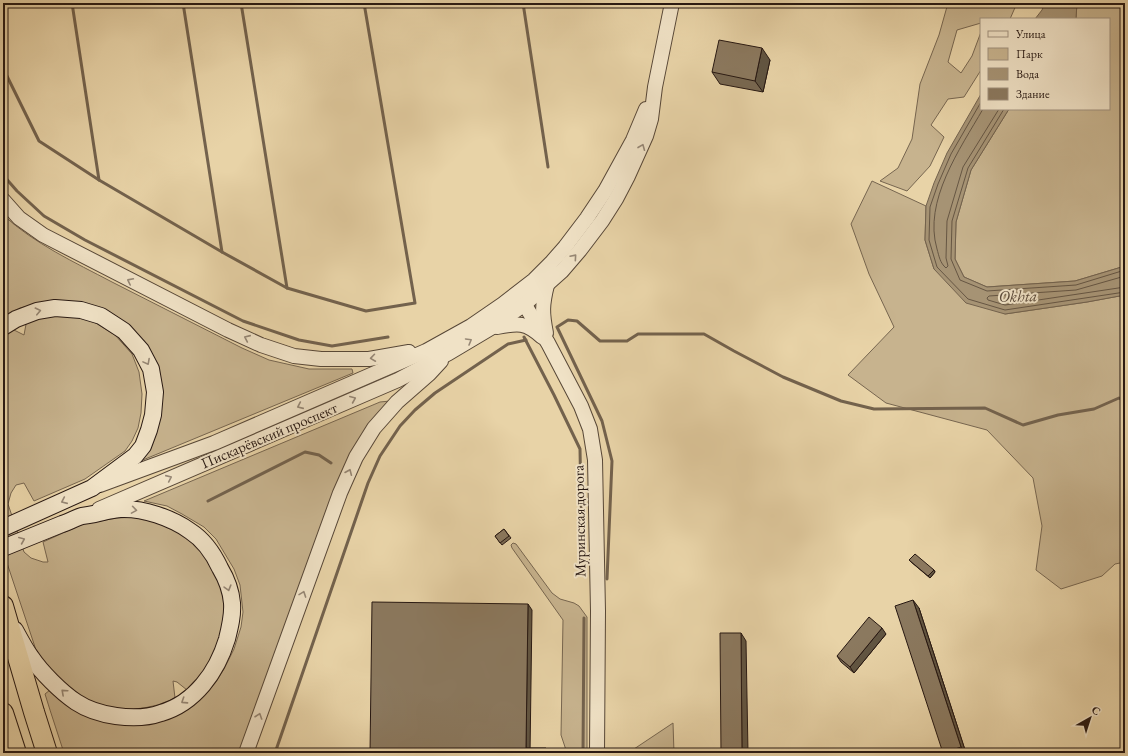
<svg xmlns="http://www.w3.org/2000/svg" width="1128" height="756" font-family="'EB Garamond',serif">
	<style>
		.green { fill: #c7b38e; stroke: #776650 }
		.water { fill: #a69374; stroke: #73624d }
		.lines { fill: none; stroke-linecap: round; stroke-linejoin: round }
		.shore { stroke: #665643; stroke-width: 1 }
		.stream { stroke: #73624d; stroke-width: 3 }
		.tertiary-casing { stroke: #574737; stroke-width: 16 }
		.secondary-casing { stroke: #271812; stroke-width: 18 }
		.motorway-casing { stroke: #271812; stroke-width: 22 }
		.tertiary { stroke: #f0e2c6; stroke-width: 14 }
		.secondary { stroke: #f0e2c6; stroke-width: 16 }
		.motorway { stroke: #e8d3a7; stroke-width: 20 }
		.wall { fill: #786852; stroke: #271812 }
		.shaded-wall { fill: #615542; stroke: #271812 }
		.building { fill: #8b795f; stroke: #271812 }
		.oneway { stroke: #968775 }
		.labels { text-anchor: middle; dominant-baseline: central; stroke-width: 4; stroke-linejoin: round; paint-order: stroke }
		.street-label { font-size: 15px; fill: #271812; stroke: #f0e2c6 }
		.water-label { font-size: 16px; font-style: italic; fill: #5a4939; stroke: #f0e2c6 }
	</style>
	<rect width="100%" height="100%" fill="#e8d3a7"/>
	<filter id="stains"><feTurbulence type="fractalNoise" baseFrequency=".005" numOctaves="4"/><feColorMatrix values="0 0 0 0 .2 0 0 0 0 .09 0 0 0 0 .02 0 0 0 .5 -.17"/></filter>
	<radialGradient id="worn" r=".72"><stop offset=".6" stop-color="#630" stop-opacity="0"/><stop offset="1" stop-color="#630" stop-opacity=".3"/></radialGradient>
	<g class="green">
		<polygon points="948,3 1017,3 1010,19 981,19 981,23 957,30 948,62 961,73 972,56 981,32 981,70 964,97 948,99 931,125 944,137 930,166 907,191 880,181 898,168 912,139 920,84 939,35"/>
		<polygon points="1077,3 1125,3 1125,266 1075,281 987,287 964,277 955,259 956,222 971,170 1009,109 1109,109 1109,19 1075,19 1076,18"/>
		<polygon points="872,181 926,206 925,240 934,269 1005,314 1087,302 1125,295 1125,562 1115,564 1102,576 1061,589 1036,570 1042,526 1033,478 987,430 886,403 848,375 894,327 869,274 851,224"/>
		<path d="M3,215C35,244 74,262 112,282C155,304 199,326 242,348L269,360L309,369H352L353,373L138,462L157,389L125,326L49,301L20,308L3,317Z"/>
		<polygon points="37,316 76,316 94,322 115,335 132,354 139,372 142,394 141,413 138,428 132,441 125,451 85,479 34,501 24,483 16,485 11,493 8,504 24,552 31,558 43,562 48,562 43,542 83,524 117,518 138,517 174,527 203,549 222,589 224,603 224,626 207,670 187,690 177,682 173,681 175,698 162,704 144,708 122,710 86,702 45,667 36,650 7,563 3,550 3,333 14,330 24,335 27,319"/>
		<polygon points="390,401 355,448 241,753 64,753 50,710 45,694 50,690 86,715 187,709 204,696 216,682 224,669 234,649 241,627 243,612 240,585 234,569 216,539 204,527 182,514 167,506 144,501 380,402"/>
		<polygon points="513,543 516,544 552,593 560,599 574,603 579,606 587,617 587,753 566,753 566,750 561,735 563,620 512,548 511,545"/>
		<polygon points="673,723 674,753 628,753"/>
	</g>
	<g class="water">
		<polygon points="1045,3 1077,3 1076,18 1075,19 1035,19 1042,10"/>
		<polygon points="981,94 981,109 1009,109 971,170 956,222 955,259 964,277 987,287 1075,281 1125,266 1125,295 1087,302 1005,314 966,303 934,269 925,240 926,206 934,183 947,153"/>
	</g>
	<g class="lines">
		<g class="shore">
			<polyline points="981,102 951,154 938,184 930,207 929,240 937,267 968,299 1005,310 1125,292"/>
			<path d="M983,109C960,149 923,201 937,249C939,256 940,263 946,268L948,266L946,258L947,221L963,167L999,109"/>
			<polyline points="1004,109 968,168 952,221 951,259 960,280 987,291 1076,285 1125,270"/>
			<polyline points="1125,276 1076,290 989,296 987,298 988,300 1005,305 1125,287"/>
		</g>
		<g class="stream">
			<polyline points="72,3 99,180"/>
			<polyline points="183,3 222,252"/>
			<polyline points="241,3 287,288"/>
			<polyline points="523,3 548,167"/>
			<polyline points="3,68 39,141 99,180 222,252 287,288 366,311 415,303 364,3"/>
			<polyline points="3,175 17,191 44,216 85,240 243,321 299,340 332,346 388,337"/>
			<polyline points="524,337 554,395 580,449 582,560"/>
			<polyline points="208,501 305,452 319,455 331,463"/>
			<polyline points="607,579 612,461 602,421 557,327 568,320 577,321 600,341 627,341 638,334 704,334 734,351 783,377 841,401 874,409 985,408 1023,425 1058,415 1094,409 1119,398 1125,401"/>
			<polyline points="275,753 368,483 380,456 400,426 415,410 435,393 508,344 526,340"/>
			<polyline points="583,753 584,618"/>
		</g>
		<g class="tertiary-casing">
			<g id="tertiary">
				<polyline points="3,200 19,218 43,235 228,330 261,345 294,356 321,359 369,359 409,352"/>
				<polyline points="520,297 548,343 581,406 590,429 595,460 598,611 597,753"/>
				<path d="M497,327C518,323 526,322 542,337"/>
				<path d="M546,333C542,313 542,305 547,285"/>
				<polyline points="100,485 214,443 426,351 471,326 503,304 534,280 551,263 565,247 587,218 605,191 633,140 646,109"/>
				<polyline points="99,509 398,380 449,353 491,328 525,304 562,271 580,250 602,221 616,199 628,176 646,136 651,119 655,87 672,3"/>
				<polyline points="246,753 340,493 356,457 374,428 397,402 429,374 441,361"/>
			</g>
		</g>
		<g class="secondary-casing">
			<g id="secondary">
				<polyline points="3,327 16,319 37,311 55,308 81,310 101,316 124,331 141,350 151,369 155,392 153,415 149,430 143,446 135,456 92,488 3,528"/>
				<path d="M3,548C23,540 42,532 62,524C69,522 75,518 82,516C89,515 96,514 103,512C109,511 115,509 121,509C143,508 172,518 190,531C204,540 213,553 220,568C226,578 231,591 232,603C233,615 230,627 227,639C217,672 195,703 161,713C147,718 130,718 116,716C102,714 88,710 76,702C61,692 41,672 31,657C25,649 20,639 15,630"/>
			</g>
		</g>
		<g class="motorway-casing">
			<g id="motorway">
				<polyline points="3,606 34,712 47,753"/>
				<polyline points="3,713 16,753"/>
			</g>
		</g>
		<use href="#tertiary" class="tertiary"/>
		<use href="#secondary" class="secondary"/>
		<use href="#motorway" class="motorway"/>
	</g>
	<g class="wall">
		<polygon points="770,60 763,92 720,84 712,72"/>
		<polygon points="504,529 511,538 502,545 495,536"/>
		<polygon points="909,560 934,570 935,572 930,578 911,562"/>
		<polygon points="919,608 966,753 943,753"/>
		<polygon points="886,634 854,673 841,662 837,656"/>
	</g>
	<g class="shaded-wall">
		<polygon points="762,48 770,60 763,92 755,81"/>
		<polygon points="934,570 935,572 930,578 928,576"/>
		<polygon points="913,600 919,608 966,753 961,747"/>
		<polygon points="528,604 532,610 530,753 526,748"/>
		<polygon points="882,628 886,634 854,673 850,667"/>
		<polygon points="741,633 746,641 748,753 742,753"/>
		<polygon points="546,748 550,753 546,753"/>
	</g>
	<g class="building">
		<polygon points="719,40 762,48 755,81 712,72"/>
		<polygon points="504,529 509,536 500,543 495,536"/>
		<polygon points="915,554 934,570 928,576 909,560"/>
		<polygon points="913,600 961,747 943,753 895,606"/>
		<polygon points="372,602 528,604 526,748 546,748 546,753 370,753"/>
		<polygon points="869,617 882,628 850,667 837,656"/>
		<polygon points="720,633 741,633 742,753 721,753"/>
	</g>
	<defs><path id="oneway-chevron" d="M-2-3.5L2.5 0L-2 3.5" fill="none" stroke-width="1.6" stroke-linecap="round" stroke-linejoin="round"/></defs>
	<g class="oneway">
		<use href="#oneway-chevron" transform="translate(642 147) rotate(-68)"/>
		<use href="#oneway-chevron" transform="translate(574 257) rotate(-49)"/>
		<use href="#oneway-chevron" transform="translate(130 281) rotate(-153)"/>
		<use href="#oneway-chevron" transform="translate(38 311) rotate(-13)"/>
		<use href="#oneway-chevron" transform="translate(247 338) rotate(-156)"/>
		<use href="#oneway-chevron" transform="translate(469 341) rotate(-30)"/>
		<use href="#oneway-chevron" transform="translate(373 358) rotate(172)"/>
		<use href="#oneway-chevron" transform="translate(147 362) rotate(62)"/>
		<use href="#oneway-chevron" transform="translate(353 399) rotate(-23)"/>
		<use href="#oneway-chevron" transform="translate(300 406) rotate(156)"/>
		<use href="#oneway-chevron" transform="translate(349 472) rotate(-67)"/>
		<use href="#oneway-chevron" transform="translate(169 478) rotate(-24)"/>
		<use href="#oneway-chevron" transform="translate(64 501) rotate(156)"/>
		<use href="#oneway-chevron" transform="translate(134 510) rotate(9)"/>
		<use href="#oneway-chevron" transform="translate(22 540) rotate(-23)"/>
		<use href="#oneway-chevron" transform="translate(228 588) rotate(74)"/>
		<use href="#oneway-chevron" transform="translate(303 594) rotate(-70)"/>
		<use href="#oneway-chevron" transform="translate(64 692) rotate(-138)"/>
		<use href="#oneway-chevron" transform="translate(184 701) rotate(147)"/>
		<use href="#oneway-chevron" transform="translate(259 716) rotate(-71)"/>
	</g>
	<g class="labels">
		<g class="street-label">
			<text transform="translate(269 435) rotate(-23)">Пискарёвский проспект</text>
			<text transform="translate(579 521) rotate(-91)">Муринская дорога</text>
		</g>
		<g class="water-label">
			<text transform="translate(1018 296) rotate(-1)">Okhta</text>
		</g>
	</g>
	<rect width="1128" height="756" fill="none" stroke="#e8d3a7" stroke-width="16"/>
	<rect x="4" y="4" width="1120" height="748" fill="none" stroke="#271812" stroke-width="2"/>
	<rect x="8" y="8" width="1112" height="740" fill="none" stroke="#271812"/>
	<rect x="980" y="18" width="130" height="92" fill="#f0e2c6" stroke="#a0917e"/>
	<rect x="988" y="31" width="20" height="6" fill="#f0e2c6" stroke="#a0917e"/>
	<text x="1016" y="38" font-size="12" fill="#271812">Улица</text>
	<rect x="988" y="48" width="20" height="12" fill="#c7b38e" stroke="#a0917e"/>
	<text x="1016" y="58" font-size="12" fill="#271812">Парк</text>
	<rect x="988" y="68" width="20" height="12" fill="#a69374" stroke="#a0917e"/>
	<text x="1016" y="78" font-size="12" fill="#271812">Вода</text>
	<rect x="988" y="88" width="20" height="12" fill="#8b795f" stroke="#a0917e"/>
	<text x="1016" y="98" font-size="12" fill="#271812">Здание</text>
	<g transform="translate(1090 718) rotate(39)" stroke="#f0e2c6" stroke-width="3" paint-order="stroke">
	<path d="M0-3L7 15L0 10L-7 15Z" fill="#271812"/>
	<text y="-6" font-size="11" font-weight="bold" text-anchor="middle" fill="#271812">С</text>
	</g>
	<rect width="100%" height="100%" filter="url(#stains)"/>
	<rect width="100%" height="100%" fill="url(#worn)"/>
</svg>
